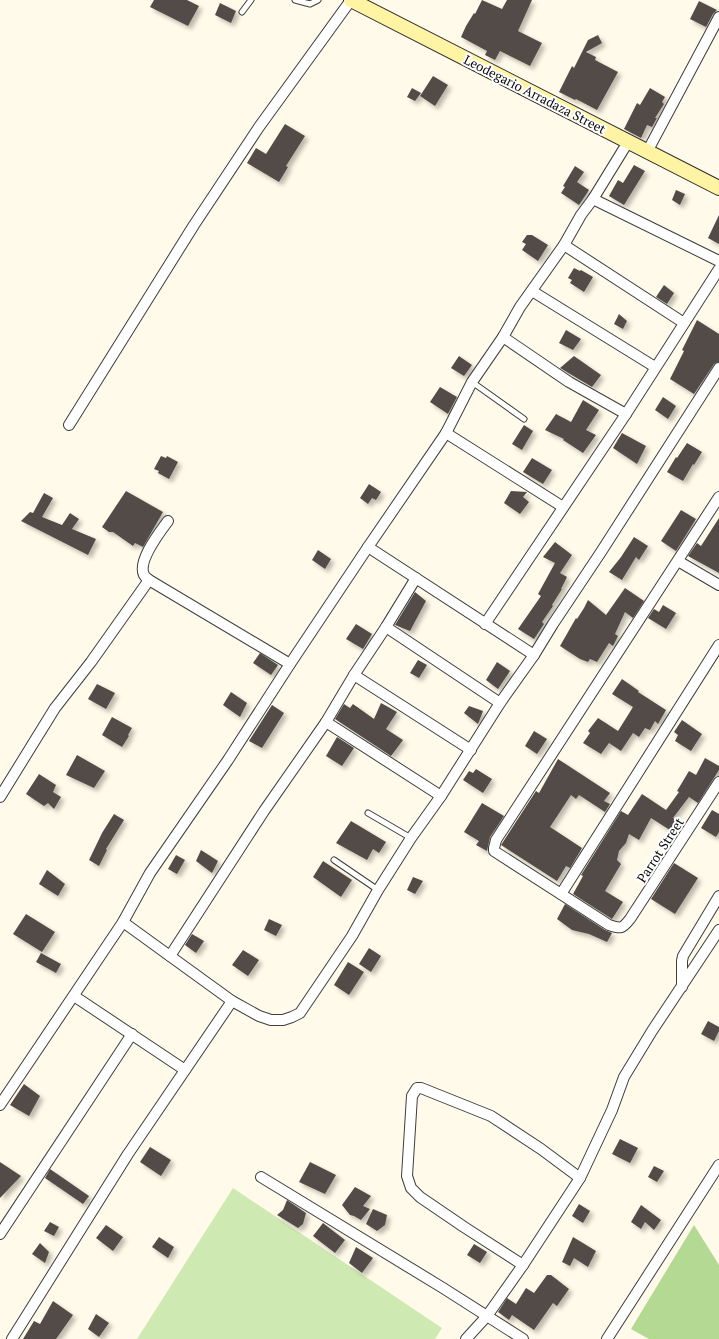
<svg xmlns="http://www.w3.org/2000/svg" width="719" height="1339" font-family="'PT Serif',serif">
	<style>
		.green { fill: #cfe9b3 }
		.forest { fill: #b3d992 }
		.building { fill: #534c47; filter: url(#shadow) }
		.lines { fill: none; stroke-linecap: round; stroke-linejoin: round }
		.lane-casing { stroke: #3e3e3e; stroke-width: 7 }
		.street-casing { stroke: #3e3e3e; stroke-width: 12 }
		.secondary-casing { stroke: #2d2d2d; stroke-width: 16 }
		.lane { stroke: #fff; stroke-width: 5 }
		.street { stroke: #fff; stroke-width: 10 }
		.secondary { stroke: #fff4a4; stroke-width: 14 }
		.labels { text-anchor: middle; dominant-baseline: central; stroke-width: 4; stroke-linejoin: round; paint-order: stroke }
		.street-label { font-size: 13px; fill: #0b0b0b; stroke: #fff }
	</style>
	<defs>
		<filter id="shadow"><feDropShadow dx="3.5" dy="3.5" stdDeviation="2" flood-color="#0004"/></filter>
	</defs>
	<rect width="100%" height="100%" fill="#fffae9"/>
	<polygon class="green" points="233,1188 442,1328 435,1339 137,1339"/>
	<polygon class="forest" points="694,1225 719,1265 719,1339 649,1339 631,1329"/>
	<g class="building">
		<polygon points="154,0 187,0 199,6 188,26 150,7"/>
		<polygon points="482,0 502,9 507,0 532,0 518,31 542,43 530,66 500,51 495,60 485,55 487,51 461,37 466,26 474,13 475,14"/>
		<polygon points="699,1 717,10 713,14 706,27 690,19"/>
		<polygon points="220,3 236,11 231,23 215,15"/>
		<polygon points="598,35 602,43 586,52 596,57 595,60 618,72 597,110 576,99 575,100 559,92 572,66 574,68 588,40"/>
		<polygon points="433,76 448,85 435,106 420,96"/>
		<polygon points="412,88 421,93 415,101 407,97"/>
		<polygon points="650,88 665,97 662,102 664,104 655,118 657,118 652,127 647,125 641,138 624,129 637,103 640,105"/>
		<polygon points="285,124 305,136 286,166 288,167 279,182 247,163 256,148 266,154"/>
		<polygon points="634,165 645,171 624,205 609,196 618,180 623,183"/>
		<polygon points="575,166 584,172 577,182 589,190 579,205 561,193 565,187 563,186"/>
		<polygon points="676,190 685,194 680,205 672,200"/>
		<polygon points="719,215 719,244 708,238"/>
		<polygon points="527,235 532,235 548,245 538,261 522,250 526,244 522,242"/>
		<polygon points="574,268 580,271 581,270 593,277 584,292 570,283 572,280 568,278"/>
		<polygon points="664,285 674,293 667,304 656,297"/>
		<polygon points="619,314 627,321 623,329 614,324"/>
		<polygon points="697,320 719,334 719,362 714,364 694,394 670,379 684,351 682,350"/>
		<polygon points="566,330 581,339 573,350 559,343"/>
		<polygon points="459,356 472,365 464,376 451,368"/>
		<polygon points="574,356 601,375 592,387 560,368"/>
		<polygon points="440,387 457,397 448,414 430,402"/>
		<polygon points="663,397 676,406 668,419 655,410"/>
		<polygon points="583,400 599,410 586,430 596,435 583,453 563,440 564,439 545,430 556,414 571,422"/>
		<polygon points="524,425 533,431 522,450 512,444"/>
		<polygon points="622,433 646,446 637,464 613,448"/>
		<polygon points="687,443 702,452 694,465 693,464 683,481 667,472 676,457 677,458"/>
		<polygon points="161,456 166,458 167,456 178,462 169,479 158,473 159,471 154,469"/>
		<polygon points="532,458 552,470 543,484 523,472"/>
		<polygon points="369,484 381,492 376,500 372,498 368,504 360,498"/>
		<polygon points="126,491 163,512 143,547 135,543 133,546 113,532 109,532 102,527"/>
		<polygon points="511,491 527,492 523,497 529,502 520,514 504,503"/>
		<polygon points="44,493 53,498 42,517 62,525 70,513 79,519 72,529 96,539 88,555 21,521 30,512 33,513"/>
		<polygon points="681,510 696,519 676,551 661,541"/>
		<polygon points="719,518 719,573 688,556 697,543 701,546"/>
		<polygon points="634,537 648,546 639,560 636,557 622,580 609,572 621,557"/>
		<polygon points="555,542 572,555 560,573 567,577 561,589 562,589 552,605 553,606 542,622 544,624 534,639 518,629 541,596 538,594 555,563 543,557"/>
		<polygon points="318,550 331,559 325,569 312,560"/>
		<polygon points="625,588 644,601 633,618 625,612 615,634 618,636 613,646 609,643 597,662 590,659 588,662 580,659 560,646 576,618 577,619 584,608 588,600 606,615"/>
		<polygon points="415,592 426,601 410,631 395,625"/>
		<polygon points="663,605 676,613 666,629 648,618 654,609 659,612"/>
		<polygon points="356,624 372,634 363,649 346,639"/>
		<polygon points="260,653 278,665 271,675 253,663"/>
		<polygon points="418,660 427,665 419,678 410,673"/>
		<polygon points="497,662 510,671 498,689 486,680"/>
		<polygon points="622,679 639,691 638,692 666,710 658,724 655,721 650,730 645,728 639,737 633,733 621,751 609,743 601,754 583,743 590,733 588,731 598,718 618,731 633,707 612,694"/>
		<polygon points="97,684 115,693 106,709 88,699"/>
		<polygon points="231,692 247,703 240,717 223,705"/>
		<polygon points="381,703 397,712 386,729 403,740 391,756 335,719 344,704 350,708 353,704 374,719"/>
		<polygon points="272,705 284,713 262,748 249,741"/>
		<polygon points="469,706 483,711 478,724 464,713"/>
		<polygon points="112,717 132,728 128,735 129,736 122,747 102,735"/>
		<polygon points="682,720 702,734 691,751 675,741 678,735 674,732"/>
		<polygon points="534,731 547,739 537,754 525,746"/>
		<polygon points="337,737 354,748 342,766 326,756"/>
		<polygon points="77,755 105,771 94,788 66,775"/>
		<polygon points="705,758 719,766 719,770 698,803 689,797 673,818 680,823 673,832 651,818 639,840 629,834 626,843 619,851 617,860 621,864 605,891 623,902 612,919 573,894 583,876 581,875 621,811 628,815 642,794 666,810 679,792 677,791 689,771 696,775"/>
		<polygon points="558,759 610,793 604,801 610,804 605,812 579,795 576,799 571,795 550,827 582,848 570,868 566,866 557,881 501,845 536,791 539,793"/>
		<polygon points="476,769 492,779 483,793 463,780 469,771 473,773"/>
		<polygon points="39,774 56,785 53,792 61,797 54,809 48,803 44,806 26,794"/>
		<polygon points="482,803 504,816 490,837 487,851 476,845 479,841 464,832"/>
		<polygon points="712,810 719,814 719,832 716,837 701,828"/>
		<polygon points="114,814 124,820 106,849 107,850 99,866 89,860 102,833"/>
		<polygon points="351,821 386,842 379,853 373,849 367,860 336,843"/>
		<polygon points="201,850 218,861 212,873 196,861"/>
		<polygon points="176,855 185,860 177,874 168,869"/>
		<polygon points="323,861 352,880 341,897 313,877"/>
		<polygon points="674,863 698,878 675,914 651,899"/>
		<polygon points="47,870 65,884 58,896 39,884"/>
		<polygon points="413,877 423,881 415,894 407,890"/>
		<polygon points="565,904 605,930 612,933 607,942 589,934 572,930 557,919"/>
		<polygon points="26,914 55,932 42,952 13,934"/>
		<polygon points="269,919 282,925 276,936 264,930"/>
		<polygon points="192,934 204,941 196,953 185,945"/>
		<polygon points="369,948 381,956 371,972 359,964"/>
		<polygon points="243,950 259,960 248,976 232,965"/>
		<polygon points="41,953 61,964 56,973 36,962"/>
		<polygon points="348,962 364,972 349,995 334,985"/>
		<polygon points="708,1021 719,1027 719,1031 714,1041 701,1034"/>
		<polygon points="24,1084 40,1096 29,1116 10,1105"/>
		<polygon points="620,1139 638,1148 630,1163 612,1154"/>
		<polygon points="150,1147 171,1160 161,1176 140,1162"/>
		<polygon points="0,1162 21,1176 0,1198"/>
		<polygon points="310,1162 336,1175 325,1194 299,1182"/>
		<polygon points="654,1166 664,1171 657,1182 648,1177"/>
		<polygon points="50,1169 89,1196 83,1204 45,1178"/>
		<polygon points="355,1187 371,1196 363,1206 370,1209 361,1220 354,1216 350,1215 342,1205"/>
		<polygon points="287,1200 306,1213 303,1224 298,1228 277,1215 283,1210"/>
		<polygon points="579,1204 590,1211 583,1223 572,1216"/>
		<polygon points="641,1205 661,1220 654,1230 645,1222 641,1229 631,1222"/>
		<polygon points="373,1209 387,1215 385,1225 377,1231 366,1224"/>
		<polygon points="50,1222 59,1227 54,1236 44,1231"/>
		<polygon points="323,1223 345,1240 335,1253 313,1236"/>
		<polygon points="106,1225 123,1237 113,1251 96,1238"/>
		<polygon points="159,1237 174,1247 168,1258 152,1247"/>
		<polygon points="573,1237 596,1251 588,1267 574,1258 570,1266 562,1262"/>
		<polygon points="40,1243 49,1252 45,1263 32,1254"/>
		<polygon points="474,1244 487,1252 480,1263 467,1255"/>
		<polygon points="356,1247 373,1258 362,1273 349,1263"/>
		<polygon points="547,1275 551,1275 569,1289 557,1306 553,1303 534,1330 512,1315 509,1320 498,1312 507,1298 516,1304 526,1288 534,1293"/>
		<polygon points="53,1301 73,1315 56,1339 23,1339 34,1321 40,1324"/>
		<polygon points="96,1314 109,1323 99,1337 88,1329"/>
	</g>
	<g class="lines">
		<g class="lane-casing">
			<g id="lane">
				<polyline points="295,0 310,4 318,0"/>
				<polyline points="242,12 251,0"/>
				<polyline points="472,382 524,419"/>
				<polyline points="368,813 411,838"/>
				<polyline points="334,860 378,890"/>
			</g>
		</g>
		<g class="street-casing">
			<g id="street">
				<polyline points="647,152 719,17"/>
				<polyline points="593,199 719,261"/>
				<polyline points="564,245 684,323"/>
				<polyline points="532,291 655,367"/>
				<polyline points="503,337 569,382 626,414"/>
				<polyline points="69,425 194,225 259,127 351,0"/>
				<polyline points="446,433 563,507"/>
				<path d="M719,497L496,840L494,848V851L609,925C621,929 622,929 630,919L719,782"/>
				<path d="M168,521C160,532 137,561 144,575C145,577 147,578 149,580L290,664"/>
				<polyline points="368,547 534,655"/>
				<polyline points="678,561 719,585"/>
				<polyline points="485,624 626,414 719,269"/>
				<polyline points="386,627 500,703"/>
				<polyline points="354,675 471,750"/>
				<polyline points="326,722 441,796"/>
				<polyline points="0,797 55,708 91,662 149,580"/>
				<polyline points="561,894 719,645"/>
				<polyline points="123,922 232,1001 259,1016 271,1020 283,1020 292,1017 300,1013 352,936 378,890 411,838 441,796 500,703 534,655 553,624 601,552 719,368"/>
				<polyline points="170,956 264,811 326,722 354,675 386,627 416,578"/>
				<polyline points="682,987 682,961 683,956 719,896"/>
				<polyline points="74,996 185,1070"/>
				<polyline points="0,1105 123,922 150,873 228,760 290,664 368,547 446,433 472,382 503,337 520,307 564,245 581,215 593,199 628,142"/>
				<polyline points="261,1177 443,1288 523,1339"/>
				<polyline points="0,1234 132,1034"/>
				<polyline points="523,1265 464,1227 420,1197 411,1188 407,1176 412,1096 417,1088 421,1088 491,1116 541,1149 580,1178"/>
				<polyline points="12,1339 128,1154 232,1001"/>
				<polyline points="466,1339 487,1316 523,1265 580,1178 612,1110 624,1077 652,1031 719,930"/>
				<polyline points="607,1339 719,1165"/>
			</g>
		</g>
		<g class="secondary-casing">
			<polyline id="secondary" points="351,0 719,188"/>
		</g>
		<use href="#lane" class="lane"/>
		<use href="#street" class="street"/>
		<use href="#secondary" class="secondary"/>
	</g>
	<g class="labels">
		<g class="street-label">
			<text transform="translate(535 94) rotate(27)">Leodegario Arradaza Street</text>
			<text transform="translate(660 850) rotate(-57)">Parrot Street</text>
		</g>
	</g>
</svg>
